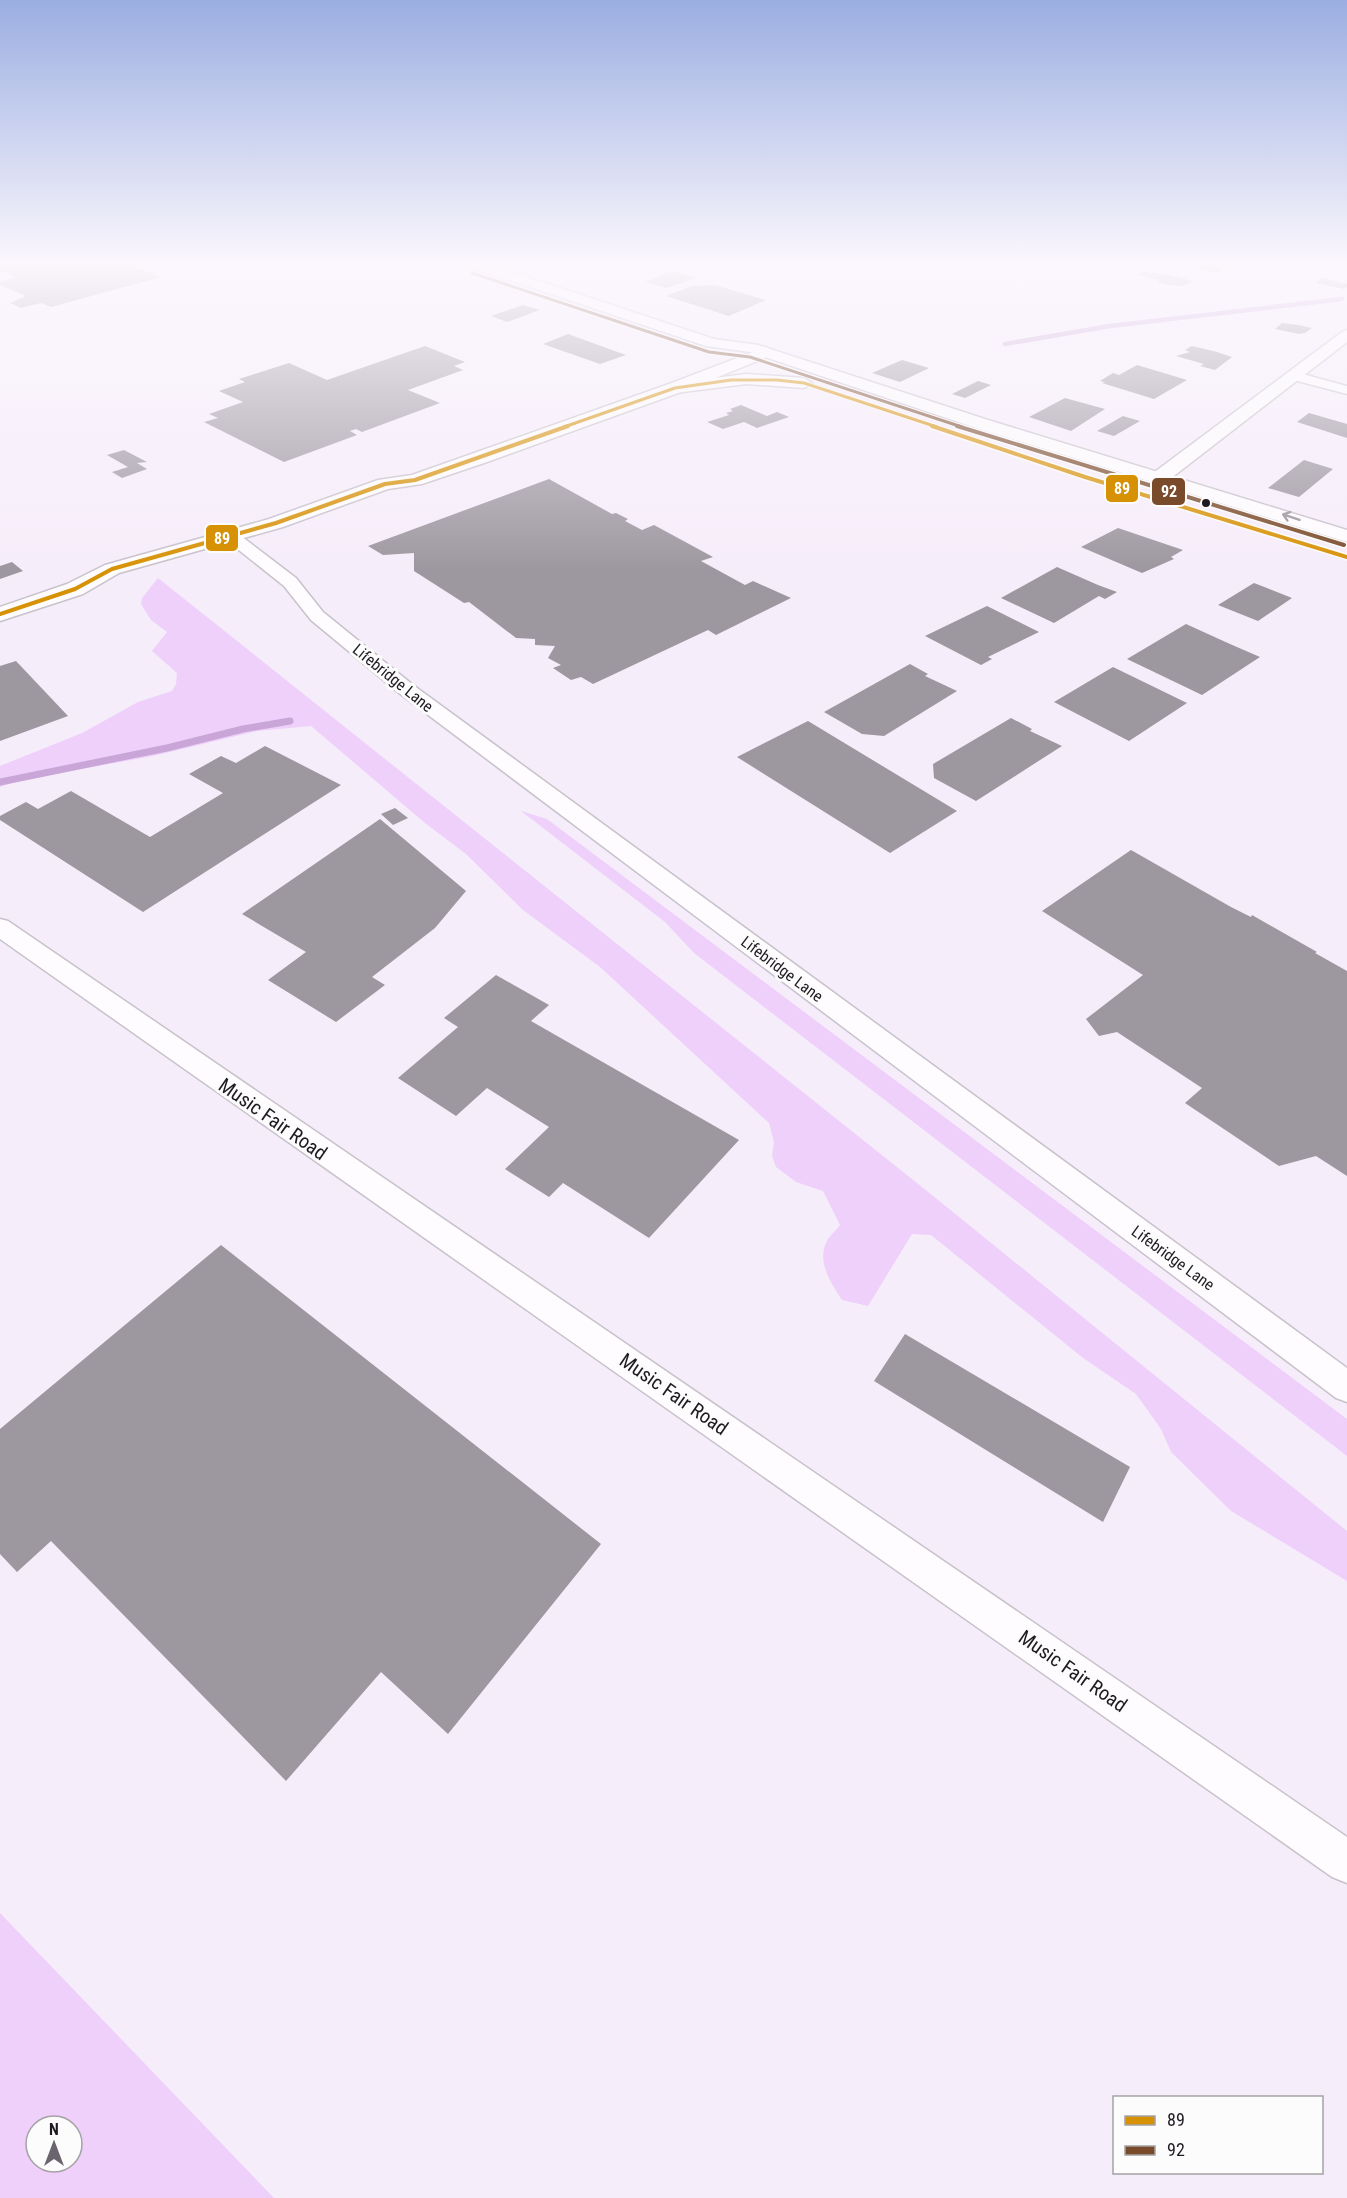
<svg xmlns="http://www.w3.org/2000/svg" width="1347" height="2198" font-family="'Roboto Condensed',sans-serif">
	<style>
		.green { fill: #eed0fb; fill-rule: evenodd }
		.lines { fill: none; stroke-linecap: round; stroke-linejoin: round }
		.stream-far1 { stroke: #c9a6d7; stroke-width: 4.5 }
		.stream { stroke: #c9a6d7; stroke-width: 7 }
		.building { fill: #9d97a0 }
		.minor-casing { stroke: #c8c2cb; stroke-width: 3 }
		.tertiary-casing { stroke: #c8c2cb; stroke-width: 3 }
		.secondary-casing { stroke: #c8c2cb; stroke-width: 3 }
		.primary-casing { stroke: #c8c2cb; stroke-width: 3 }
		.minor { fill: #fefcfe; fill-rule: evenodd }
		.tertiary { fill: #fefcfe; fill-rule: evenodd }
		.secondary { fill: #fefcfe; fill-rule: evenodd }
		.primary { fill: #fefcfe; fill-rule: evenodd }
		.bus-1-far1-casing { stroke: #fcfcfc; stroke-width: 5 }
		.bus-1-casing { stroke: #fcfcfc; stroke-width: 7 }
		.bus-2-far1-casing { stroke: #fcfcfc; stroke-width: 5 }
		.bus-2-casing { stroke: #fcfcfc; stroke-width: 7 }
		.bus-1-far1 { stroke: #d79105; stroke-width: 3 }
		.bus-1 { stroke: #d79105; stroke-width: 4 }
		.bus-2-far1 { stroke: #7a4b2a; stroke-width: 3 }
		.bus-2 { stroke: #7a4b2a; stroke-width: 4 }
		.oneway { stroke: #9a969b }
		.bus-dot { fill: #1f1a22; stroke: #fcfcfc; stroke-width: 2 }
		.labels { text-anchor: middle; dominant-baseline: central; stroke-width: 6; stroke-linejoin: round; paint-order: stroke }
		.street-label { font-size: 16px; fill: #1f1a22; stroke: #fcfcfc }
		.near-street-label { font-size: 20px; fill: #1f1a22; stroke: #fcfcfc }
		.line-badge { stroke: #fcfcfc; stroke-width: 2 }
		.badge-label { font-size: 16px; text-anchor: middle; font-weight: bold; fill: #fff }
	</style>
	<rect width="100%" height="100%" fill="#f6edfa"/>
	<g class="green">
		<path d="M158,578L927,1191L1347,1531V1581L1231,1511L1171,1452L1161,1429L1136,1394L1083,1358L931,1235L912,1234L868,1306L842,1300C831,1283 815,1260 828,1239C831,1234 837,1230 840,1225L823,1191L796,1182L776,1167L772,1156L774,1142L769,1123L600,967L523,910L466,854L425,823L311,726L257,731L153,756L21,780L0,787V766L82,733L138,702L172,691L176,684L177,673L152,651L167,632L151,620L141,604L142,598Z"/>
		<polygon points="521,811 547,819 1347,1419 1347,1456 694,953 665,922"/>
		<path d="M0,1913L274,2198H0ZM36,2126H72V2162H36Z"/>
	</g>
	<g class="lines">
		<polyline class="stream-far1" points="1005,344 1110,326 1342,299"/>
		<polyline class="stream" points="0,782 167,748 243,729 290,721"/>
	</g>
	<g class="building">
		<polygon points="0,264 127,264 161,277 51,307 41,303 21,308 10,303 26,296 0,285 0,282 16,277 0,270"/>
		<polygon points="1199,264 1210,264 1226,268 1216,273 1194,266"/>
		<polygon points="672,271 697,278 666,288 645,282"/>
		<polygon points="1144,272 1170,275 1193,281 1183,286 1170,285 1156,282 1159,280 1138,275"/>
		<polygon points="1323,278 1347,284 1347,287 1344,289 1315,283"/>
		<polygon points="715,285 766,300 729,316 666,296 692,286"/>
		<polygon points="523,305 540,310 507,322 491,316"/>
		<polygon points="1282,323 1298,325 1312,328 1305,333 1299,334 1275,329"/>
		<polygon points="568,334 626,355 600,364 543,344"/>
		<polygon points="425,346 465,362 454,366 463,370 408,390 440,403 362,432 356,429 350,431 357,435 284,462 204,422 218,418 209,414 243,402 219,391 245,382 239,379 289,363 327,380"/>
		<polygon points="1192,346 1217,352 1232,357 1215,370 1200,366 1204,364 1176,356 1190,352 1185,350"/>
		<polygon points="902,360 929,368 900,382 872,373"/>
		<polygon points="1137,365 1187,380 1154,399 1102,383 1105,382 1100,381 1113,373 1119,375"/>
		<polygon points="978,381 991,385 965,398 952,394"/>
		<polygon points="1065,398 1105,409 1071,431 1029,417"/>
		<polygon points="741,405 767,416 777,412 789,417 757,428 744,422 723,429 707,422 729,415 726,413 733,411 730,409"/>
		<polygon points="1309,413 1347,424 1347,438 1297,422"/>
		<polygon points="1123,416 1140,421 1114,436 1097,431"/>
		<polygon points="124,450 147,462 137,463 147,469 122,478 112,472 128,467 107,455"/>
		<polygon points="1304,460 1333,469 1299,497 1268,488"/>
		<polygon points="549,479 612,514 616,513 628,519 625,521 642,530 654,525 713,557 701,561 745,585 753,581 791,598 716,635 708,630 593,684 581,677 571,680 553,668 561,665 548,658 555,646 535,645 535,639 516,638 469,602 464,603 414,571 414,553 383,555 368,546"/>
		<polygon points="1118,528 1183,550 1171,557 1174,559 1142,573 1081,547"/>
		<polygon points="12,562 23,571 0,579 0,566"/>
		<polygon points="1057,567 1098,585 1117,592 1105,599 1099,596 1054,623 1001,598"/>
		<polygon points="1254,583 1292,598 1258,621 1218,605"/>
		<polygon points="987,606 1039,632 988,657 992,659 981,665 925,636"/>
		<polygon points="1186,624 1230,644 1260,657 1202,695 1127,659"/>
		<polygon points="16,661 68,716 0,741 0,666"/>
		<polygon points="910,664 928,674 925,676 957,691 884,736 862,734 824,712"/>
		<polygon points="1113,667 1187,703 1129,741 1054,702"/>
		<polygon points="1011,718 1032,729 1030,731 1062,746 976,801 934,778 933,764"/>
		<polygon points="808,721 957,811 890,853 737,757"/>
		<polygon points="265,746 341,785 143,912 0,820 0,816 26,802 38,809 71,791 150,837 223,793 189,774 221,756 236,763"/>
		<polygon points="395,808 408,818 393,825 381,814"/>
		<polygon points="380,819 466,891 435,928 372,977 385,985 336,1022 268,980 306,952 242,914"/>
		<polygon points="1131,850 1231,907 1251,917 1252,915 1317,952 1315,953 1347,971 1347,1176 1316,1156 1279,1166 1185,1103 1202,1088 1117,1032 1099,1036 1086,1019 1143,975 1042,911"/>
		<polygon points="496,975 549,1005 531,1021 739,1140 649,1238 563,1183 549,1197 505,1169 549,1127 487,1088 456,1116 398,1078 458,1027 444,1018"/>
		<polygon points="221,1245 601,1544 448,1734 381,1672 286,1781 51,1541 17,1572 0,1554 0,1429"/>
		<polygon points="905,1334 1130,1467 1103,1522 874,1381"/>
	</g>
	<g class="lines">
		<g class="minor-casing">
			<g id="minor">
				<polygon points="1295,372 1347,386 1347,394 1290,379 1288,376"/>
				<polygon points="231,531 237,533 296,578 323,612 413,685 1347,1368 1347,1402 1336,1398 399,693 311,620 284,586 225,539 223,536 225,533"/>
				<polygon points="0,919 8,921 1347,1837 1347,1883 1332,1877 0,939"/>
			</g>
		</g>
		<g class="tertiary-casing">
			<polygon id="tertiary" points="1347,330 1347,342 1166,482 1152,482 1150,478 1152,474 1342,332"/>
		</g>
		<g class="secondary-casing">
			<polygon id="secondary" points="766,347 774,352 772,355 681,392 490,461 422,484 388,489 283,527 119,573 83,594 0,621 0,607 67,584 105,565 269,519 378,480 412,475 669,384"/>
		</g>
		<g class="primary-casing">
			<g id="primary">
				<polygon points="468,264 488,264 714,339 758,345 988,420 1347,530 1347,542 976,428 750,352 706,346 470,267"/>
				<polygon points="746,374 804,378 812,383 804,388 746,384 675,393 667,388 675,383"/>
			</g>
		</g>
		<use href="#minor" class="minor"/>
		<use href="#tertiary" class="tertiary"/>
		<use href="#secondary" class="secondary"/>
		<use href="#primary" class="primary"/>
		<g class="bus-1-far1-casing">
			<polyline id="bus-1-far1" points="564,427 675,388 731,380 777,380 804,383 937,427"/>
		</g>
		<g class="bus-1-casing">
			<g id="bus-1">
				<polyline points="932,426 1085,477 1347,557"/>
				<polyline points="0,614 75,589 112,569 276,523 385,484 415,480 568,426"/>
			</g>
		</g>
		<g class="bus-2-far1-casing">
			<polyline id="bus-2-far1" points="472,273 709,352 750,357 962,427"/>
		</g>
		<g class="bus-2-casing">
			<polyline id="bus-2" points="957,426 1344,545"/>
		</g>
		<use href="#bus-1-far1" class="bus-1-far1"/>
		<use href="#bus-1" class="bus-1"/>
		<use href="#bus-2-far1" class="bus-2-far1"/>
		<use href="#bus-2" class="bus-2"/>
	</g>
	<defs><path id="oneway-shaft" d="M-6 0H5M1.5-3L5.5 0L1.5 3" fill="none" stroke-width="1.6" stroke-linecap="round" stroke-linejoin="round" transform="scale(1.5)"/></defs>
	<use class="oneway" href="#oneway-shaft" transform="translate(1291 517) rotate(-162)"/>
	<linearGradient id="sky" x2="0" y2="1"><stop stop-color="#9baee1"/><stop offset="0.46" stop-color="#fbf7fd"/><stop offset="1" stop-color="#fbf7fd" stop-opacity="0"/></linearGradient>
	<rect width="1347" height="571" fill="url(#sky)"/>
	<circle class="bus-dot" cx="1206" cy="503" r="5"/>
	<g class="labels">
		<g class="street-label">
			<text transform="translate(393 678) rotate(39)">Lifebridge Lane</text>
			<text transform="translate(782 969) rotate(37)">Lifebridge Lane</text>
			<text transform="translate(1173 1258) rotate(36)">Lifebridge Lane</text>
		</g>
		<g class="near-street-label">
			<text transform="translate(273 1119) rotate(35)">Music Fair Road</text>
			<text transform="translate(674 1394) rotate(35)">Music Fair Road</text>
			<text transform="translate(1073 1671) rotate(35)">Music Fair Road</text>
		</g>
	</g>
	<g class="line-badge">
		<rect x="1105" y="474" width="34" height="29" rx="6" fill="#d79105"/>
		<rect x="1151" y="477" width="35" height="29" rx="6" fill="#7a4b2a"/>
		<rect x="205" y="524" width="34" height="28" rx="6" fill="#d79105"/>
	</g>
	<g class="badge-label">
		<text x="1122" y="494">89</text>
		<text x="1169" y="497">92</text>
		<text x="222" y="544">89</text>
	</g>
	<rect x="1113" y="2096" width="210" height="78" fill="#fcfcfc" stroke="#a4a2a5" stroke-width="1.5"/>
	<rect x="1125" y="2116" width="30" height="9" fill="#d79105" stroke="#a4a2a5" stroke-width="1.5"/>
	<text x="1167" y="2126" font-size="18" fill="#1f1a22">89</text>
	<rect x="1125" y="2146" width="30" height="9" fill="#7a4b2a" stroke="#a4a2a5" stroke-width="1.5"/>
	<text x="1167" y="2156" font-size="18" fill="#1f1a22">92</text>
	<g transform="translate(54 2144)"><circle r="28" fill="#fcfcfc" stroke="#a4a2a5" stroke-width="1.5"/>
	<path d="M0-4.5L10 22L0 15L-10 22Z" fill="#6a646e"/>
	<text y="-9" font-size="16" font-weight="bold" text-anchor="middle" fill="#1f1a22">N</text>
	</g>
</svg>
